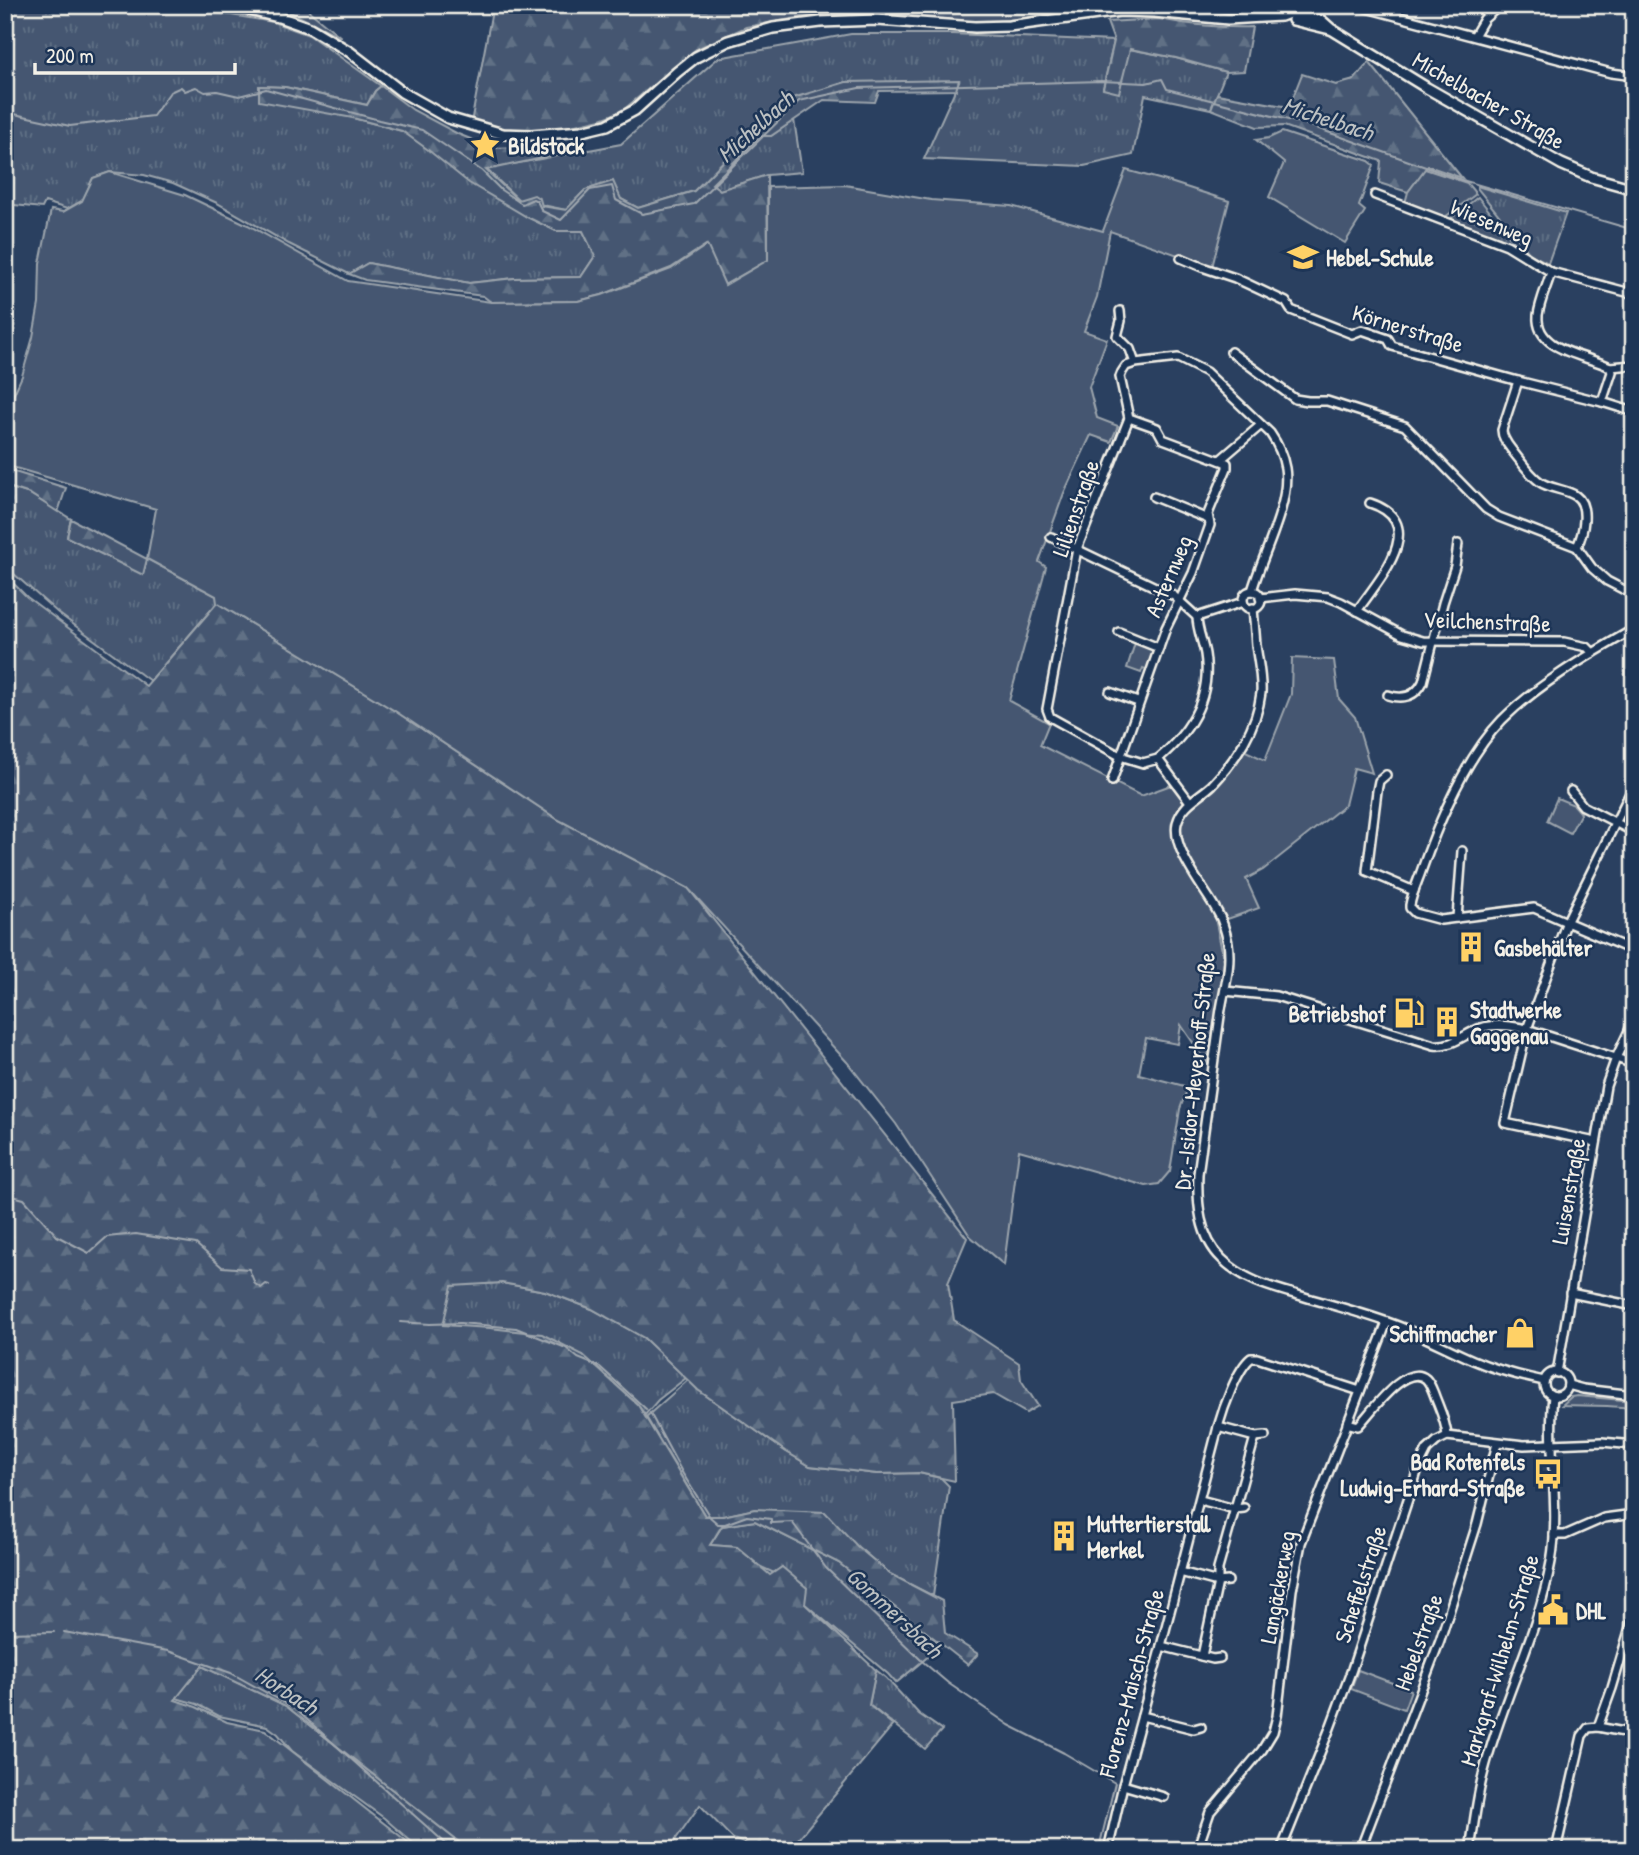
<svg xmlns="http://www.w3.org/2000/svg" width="1639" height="1855" font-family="'Patrick Hand',sans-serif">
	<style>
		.grass { fill: url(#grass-tufts); stroke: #9ca4ac; stroke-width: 2 }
		.forest { fill: url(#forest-firs); stroke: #9ca4ac; stroke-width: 2 }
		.green { fill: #445771; stroke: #9ca4ac; stroke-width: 2 }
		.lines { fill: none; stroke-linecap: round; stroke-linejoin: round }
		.stream { stroke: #a1a8b0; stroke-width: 2 }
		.minor-casing { stroke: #f4f1e8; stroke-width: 12 }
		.major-casing { stroke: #f4f1e8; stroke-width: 14 }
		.minor { stroke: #1d3557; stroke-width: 7 }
		.major { stroke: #1d3557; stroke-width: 9 }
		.labels { text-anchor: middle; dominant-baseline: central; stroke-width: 5; stroke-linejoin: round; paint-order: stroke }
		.street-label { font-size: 23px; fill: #f4f1e8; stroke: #1d3557 }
		.poi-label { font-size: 23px; font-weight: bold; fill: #f4f1e8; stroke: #1d3557; text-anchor: start }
		.water-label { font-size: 24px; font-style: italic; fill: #bdc1c2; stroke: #1d3557 }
	</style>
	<defs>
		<pattern id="grass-tufts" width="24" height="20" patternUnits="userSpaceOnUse" patternTransform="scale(1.75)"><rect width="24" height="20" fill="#445771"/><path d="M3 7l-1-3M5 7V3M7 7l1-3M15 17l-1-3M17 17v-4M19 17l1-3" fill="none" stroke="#607085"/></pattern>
		<pattern id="forest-firs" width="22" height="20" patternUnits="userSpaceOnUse" patternTransform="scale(1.75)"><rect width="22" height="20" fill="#445771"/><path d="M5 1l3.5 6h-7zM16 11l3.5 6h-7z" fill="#607085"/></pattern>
	</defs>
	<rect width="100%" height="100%" fill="#2a4060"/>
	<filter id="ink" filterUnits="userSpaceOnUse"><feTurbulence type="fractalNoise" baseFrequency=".0143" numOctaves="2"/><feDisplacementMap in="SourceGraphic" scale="14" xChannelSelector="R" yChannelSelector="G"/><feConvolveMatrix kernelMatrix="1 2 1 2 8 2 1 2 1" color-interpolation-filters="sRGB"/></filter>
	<g filter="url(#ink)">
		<g class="grass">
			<polygon points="55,5 171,5 273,22 309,35 381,86 375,91 367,105 285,87 260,86 353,118 402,131 527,217 556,231 583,231 595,256 581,277 515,278 469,283 368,263 349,274 289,244 217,203 173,183 144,175 110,172 93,178 83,200 67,209 45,202 42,208 5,204 5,10"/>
			<polygon points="851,34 953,34 1114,41 1103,88 1119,92 1129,49 1176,58 1226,72 1211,109 1145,95 1133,155 1084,166 924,159 959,81 783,101 694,191 638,208 621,199 585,190 566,210 519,200 486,169 621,144 718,58"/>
			<polygon points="794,120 802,172 767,175 720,190 712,184 760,136 771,136"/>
			<polygon points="1477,186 1566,213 1548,263 1530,254 1477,188"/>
			<polygon points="1478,197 1514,242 1513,243 1450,219"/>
			<polygon points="5,486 30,494 71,519 67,537 143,574 147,559 217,596 217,603 150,681 58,613 5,566"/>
			<polygon points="502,1283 545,1291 592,1309 644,1338 686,1378 658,1400 645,1415 638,1405 583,1355 442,1325 452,1285"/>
			<polygon points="688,1380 698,1390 785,1451 810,1466 877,1474 919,1473 941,1478 949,1486 933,1596 890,1574 859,1548 755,1509 723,1516 705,1516 646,1417"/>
			<polygon points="1577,1396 1634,1401 1634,1408 1607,1406 1562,1405 1571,1397"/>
			<polygon points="755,1521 839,1563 942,1645 896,1683 888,1674 805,1604 782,1567 774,1573 759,1566 737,1547 710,1545 722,1526"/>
			<polygon points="202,1666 286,1706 469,1850 421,1850 384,1818 292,1751 278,1734 267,1726 219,1716 197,1704 176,1698"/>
			<polygon points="876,1670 886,1678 919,1714 942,1730 925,1749 869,1705"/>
		</g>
		<g class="forest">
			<polygon points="257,5 312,5 309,11 341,37 288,11"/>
			<polygon points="493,5 1101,5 1102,8 994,22 931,21 837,11 746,27 696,49 622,111 601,119 563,128 515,130 471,123"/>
			<path d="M1159,19C1190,25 1220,28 1252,27L1244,71L1226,72L1176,58L1130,49L1119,93L1103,89L1114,41L1107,22Z"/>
			<polygon points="1369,62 1462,178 1428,166 1408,192 1379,183 1381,161 1284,126 1257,127 1211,109 1217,94 1289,107 1302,74 1336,85 1354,80"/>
			<polygon points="959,80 956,90 879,91 875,102 824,100 771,136 760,136 712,184 720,190 767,175 768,260 724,285 706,245 671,268 602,295 578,301 491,302 483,296 365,280 349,274 368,263 469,283 515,278 581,277 595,256 583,231 556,231 527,217 469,183 427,149 402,131 353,118 259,101 259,86 285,87 367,105 375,91 381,86 413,110 458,134 493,148 518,147 543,158 486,170 518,200 534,195 540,199 542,206 566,210 585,190 613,181 621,199 638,208 694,191 783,101 846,82"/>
			<polygon points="5,469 66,488 58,512 30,494 5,486"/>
			<polygon points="71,519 147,559 143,575 67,537"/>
			<polygon points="5,575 27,597 146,686 217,603 395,711 557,819 688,888 967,1238 948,1283 954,1320 1019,1363 1021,1380 1038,1406 1026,1413 993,1394 953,1400 955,1481 919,1473 877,1474 810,1466 785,1451 698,1390 644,1338 592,1309 545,1291 502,1283 452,1286 443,1325 490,1328 542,1334 583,1355 638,1405 705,1516 723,1516 755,1509 825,1512 859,1548 890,1574 942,1601 945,1633 978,1654 968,1665 839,1563 755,1521 722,1526 710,1545 737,1547 770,1575 782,1567 807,1588 805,1604 876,1670 869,1705 893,1725 789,1850 762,1850 733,1839 700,1805 668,1850 469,1850 286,1706 202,1666 175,1700 196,1707 227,1722 265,1730 418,1850 5,1850"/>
		</g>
		<g class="green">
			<polygon points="1282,132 1369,161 1374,165 1359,206 1365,211 1345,243 1269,197 1284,163 1256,140 1269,138"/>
			<polygon points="1425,169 1467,183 1476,194 1445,217 1405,203 1408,192"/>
			<polygon points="1126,170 1170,182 1229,201 1212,267 1110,231 1097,297 1084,331 1107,339 1089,387 1097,418 1118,426 1111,442 1091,435 1064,493 1039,562 1046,567 1009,701 1049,723 1040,745 1141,796 1171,785 1185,803 1208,784 1239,748 1265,760 1291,694 1292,658 1334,660 1339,699 1355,717 1372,773 1354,768 1345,805 1263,870 1246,879 1259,908 1216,923 1224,960 1222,986 1207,1063 1181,1025 1178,1044 1146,1038 1139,1074 1188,1087 1180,1109 1170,1171 1159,1184 1146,1186 1019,1150 1004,1265 970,1236 896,1124 847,1062 688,888 557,819 395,711 217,603 216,596 147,559 156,509 5,465 5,414 22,376 33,337 39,304 40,263 51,210 63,212 82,201 93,178 110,172 185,195 248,225 348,281 491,302 578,301 602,295 671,269 707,245 725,285 768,260 768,187 845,185 931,200 1011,206 1103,231"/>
			<polygon points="1135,643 1151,649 1154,653 1148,670 1143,668 1141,673 1127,668"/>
			<polygon points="1557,798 1574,805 1581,813 1570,833 1547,821"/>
			<polygon points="1358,1670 1411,1690 1404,1709 1351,1689"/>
		</g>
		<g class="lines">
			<g class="stream">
				<polyline points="5,112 70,126 153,116 170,92 181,87 185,91 196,87 205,92 217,91 239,96 266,89 379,120 422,130 482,171 501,190 522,204 533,199 537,201 542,211 561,220 590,190 612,186 616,200 642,214 694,204 799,101 859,88 1101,81 1146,83 1162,79 1167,89 1308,125 1462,180 1634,230"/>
				<polyline points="5,1194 24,1199 57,1236 89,1253 107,1237 136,1234 196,1244 222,1267 249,1269 255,1284 261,1288 266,1284 269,1285"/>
				<polyline points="400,1322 430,1324 460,1323 516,1328 566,1348 578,1358 600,1367 646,1409"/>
				<polyline points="650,1413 683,1474 710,1517 718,1524 725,1524 747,1516 771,1519 771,1523 792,1522 826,1568 922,1661 948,1683 1009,1725 1064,1753 1115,1783 1099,1848"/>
				<polyline points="64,1632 168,1651 231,1673 294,1708 453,1850"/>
				<polyline points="5,1633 54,1632"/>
			</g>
			<g class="minor-casing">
				<g id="minor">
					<polyline points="1355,5 1611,73 1634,76"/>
					<polyline points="1274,16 1275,5"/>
					<polyline points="1474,36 1484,19 1500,5"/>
					<polyline points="1375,195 1507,245 1551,272 1634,294"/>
					<polyline points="1181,258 1202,267 1235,278 1286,302 1291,310 1352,334 1362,330 1388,339 1392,346 1518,381 1602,402 1634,412"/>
					<path d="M1551,272C1547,286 1540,301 1538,315C1535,351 1586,355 1610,367L1612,372L1602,402"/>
					<polyline points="1120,311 1121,321 1117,336 1130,349 1135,363"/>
					<polyline points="1231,352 1295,399 1308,401 1327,401 1405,426 1486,509 1499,517 1577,547 1592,568 1607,581 1634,595"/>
					<polyline points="1610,367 1634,365"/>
					<path d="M1518,381L1502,430C1502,439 1509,446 1514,453C1522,463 1530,475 1540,482C1550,489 1566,489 1576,496C1590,506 1583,534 1577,547"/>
					<polyline points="1220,460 1261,425"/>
					<polyline points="1154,497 1208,519"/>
					<polyline points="1051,537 1174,596 1197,617 1243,602"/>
					<circle cx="1252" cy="600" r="9"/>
					<polyline points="1260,598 1295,594 1328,597 1341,602 1402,635 1423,641 1564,642 1587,647 1593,653"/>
					<path d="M1253,608C1254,621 1255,633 1256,645C1258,661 1262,677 1261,693C1257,727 1236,760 1212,785C1199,797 1182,804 1177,823C1171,850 1206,890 1218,913C1223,921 1226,933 1228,943C1232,968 1223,992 1220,1016C1213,1069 1205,1121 1198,1174C1197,1203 1199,1237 1222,1259C1243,1280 1270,1287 1298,1295C1328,1304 1360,1312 1390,1323C1419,1333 1445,1348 1473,1360C1496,1370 1520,1376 1544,1381"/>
					<path d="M1357,611C1378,581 1431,523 1370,503"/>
					<path d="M1634,629C1589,655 1539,683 1502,720C1466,757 1439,821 1422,869C1418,881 1412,893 1410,905V908L1415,913L1441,920L1534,908L1634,951"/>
					<polyline points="1119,632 1159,648"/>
					<polyline points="1110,692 1138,702"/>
					<path d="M1388,695C1403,700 1416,696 1423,682L1443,603L1455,566L1458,544"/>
					<path d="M1158,759C1190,732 1212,698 1205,654C1203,642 1197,629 1197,617"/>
					<polyline points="1386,775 1379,781 1377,791 1367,871 1414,891"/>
					<polyline points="1112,781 1166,628 1193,573 1210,525 1208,514 1227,468 1227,463 1163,439 1157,428 1129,418"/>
					<polyline points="1571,791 1583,806 1634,832"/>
					<path d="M1190,802L1158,759L1143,763L1120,756L1050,717L1047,709L1077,549L1129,418L1120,377L1122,372L1126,366L1135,363L1178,358L1206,372L1270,433C1277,443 1283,456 1285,468C1291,504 1262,555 1252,591"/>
					<polyline points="1457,918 1462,851"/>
					<path d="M1225,991L1276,996L1434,1045C1453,1047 1464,1034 1481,1028C1496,1023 1513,1026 1527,1029L1634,1064"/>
					<polyline points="1596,1142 1505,1123 1527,1029 1567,921 1634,785"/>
					<polyline points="1570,1293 1634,1306"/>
					<circle cx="1556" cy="1384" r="12"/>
					<polyline points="1557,1373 1606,1086 1616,1058 1634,1020"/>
					<polyline points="1568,1385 1583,1389 1634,1395"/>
					<path d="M1347,1423L1358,1426C1370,1414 1406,1361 1426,1379C1430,1383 1432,1389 1434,1394C1439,1408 1446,1421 1447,1436"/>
					<polyline points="1218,1427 1255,1437 1265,1436"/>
					<polyline points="1200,1500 1235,1509 1244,1508"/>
					<polyline points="1554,1535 1565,1535 1604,1518 1634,1514"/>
					<polyline points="1180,1572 1218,1582 1228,1581"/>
					<polyline points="1161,1646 1213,1659 1220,1658"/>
					<polyline points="1202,1656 1218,1582 1218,1569 1255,1437"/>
					<polyline points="1142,1716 1194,1729 1201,1727"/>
					<polyline points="1598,1727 1634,1734"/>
					<polyline points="1123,1785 1164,1797"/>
					<path d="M1108,1850L1123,1785L1161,1646L1218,1427C1223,1409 1237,1369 1251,1358H1257L1360,1391"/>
					<polyline points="1197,1850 1210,1812 1262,1750 1273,1732 1277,1716 1292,1590 1301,1543 1387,1322"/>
					<polyline points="1281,1850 1330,1728 1352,1669 1419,1466 1427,1450 1437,1441 1447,1436 1524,1445 1602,1442 1634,1445"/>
					<polyline points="1360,1850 1440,1640 1477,1524 1497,1443"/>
					<path d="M1470,1850C1474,1824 1477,1796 1484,1771C1502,1700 1538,1634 1551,1562C1561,1507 1547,1451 1553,1396"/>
					<polyline points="1556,1850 1582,1736 1588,1728 1598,1727 1612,1688 1634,1614"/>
				</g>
			</g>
			<g class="major-casing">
				<g id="major">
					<polyline points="228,5 279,17 310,28 350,52 402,92 448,118 503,134 531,135 582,131 607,125 635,110 677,72 696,57 728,41 773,28 821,22 877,20 975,27 1009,26 1120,11 1154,12 1228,19 1281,16 1289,13 1307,16 1322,21 1331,29 1427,88 1561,164 1591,177 1634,189"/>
					<polyline points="1293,20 1330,29"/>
				</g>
			</g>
			<use href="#minor" class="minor"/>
			<use href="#major" class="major"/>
		</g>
	</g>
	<defs>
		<g id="sight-bare" transform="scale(2.415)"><path d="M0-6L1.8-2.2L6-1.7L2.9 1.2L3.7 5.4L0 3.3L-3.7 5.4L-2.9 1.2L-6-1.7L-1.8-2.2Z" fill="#ffd166" stroke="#1d3557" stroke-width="2.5" paint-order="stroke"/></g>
		<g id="school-bare" transform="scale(2.415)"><path d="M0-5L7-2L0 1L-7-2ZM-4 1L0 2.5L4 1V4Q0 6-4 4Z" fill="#ffd166" stroke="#1d3557" stroke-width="2.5" paint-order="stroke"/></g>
		<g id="building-bare" transform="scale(2.415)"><path d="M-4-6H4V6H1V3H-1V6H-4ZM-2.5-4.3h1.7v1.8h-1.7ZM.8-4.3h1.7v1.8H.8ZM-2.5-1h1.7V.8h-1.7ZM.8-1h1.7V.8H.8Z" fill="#ffd166" stroke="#1d3557" stroke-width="2.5" paint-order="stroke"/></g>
		<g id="fuel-bare" transform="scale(2.415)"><path d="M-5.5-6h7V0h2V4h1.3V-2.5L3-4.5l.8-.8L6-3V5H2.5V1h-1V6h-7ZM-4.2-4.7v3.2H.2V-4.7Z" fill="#ffd166" stroke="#1d3557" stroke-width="2.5" paint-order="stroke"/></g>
		<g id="shop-bare" transform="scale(2.415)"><path d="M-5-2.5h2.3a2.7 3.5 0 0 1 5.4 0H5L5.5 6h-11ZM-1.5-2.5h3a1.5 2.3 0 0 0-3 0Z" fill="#ffd166" stroke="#1d3557" stroke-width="2.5" paint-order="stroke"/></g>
		<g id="bus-bare" transform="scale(2.415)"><path d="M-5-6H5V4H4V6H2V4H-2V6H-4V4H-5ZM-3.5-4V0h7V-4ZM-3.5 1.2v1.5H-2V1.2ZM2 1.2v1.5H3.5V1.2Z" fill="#ffd166" stroke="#1d3557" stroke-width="2.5" paint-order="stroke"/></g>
		<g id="civic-bare" transform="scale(2.415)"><path d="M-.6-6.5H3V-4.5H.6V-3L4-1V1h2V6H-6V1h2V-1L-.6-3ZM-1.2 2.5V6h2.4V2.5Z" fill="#ffd166" stroke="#1d3557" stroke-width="2.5" paint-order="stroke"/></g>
	</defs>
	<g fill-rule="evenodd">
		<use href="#sight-bare" x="485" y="145"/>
		<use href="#school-bare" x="1303" y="257"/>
		<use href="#building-bare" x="1471" y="947"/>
		<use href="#fuel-bare" x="1409" y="1013"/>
		<use href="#building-bare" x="1447" y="1022"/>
		<use href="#shop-bare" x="1520" y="1333"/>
		<use href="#bus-bare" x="1548" y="1474"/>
		<use href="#building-bare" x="1064" y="1536"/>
		<use href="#civic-bare" x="1553" y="1610"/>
	</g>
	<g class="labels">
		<g class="street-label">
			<text transform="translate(1489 100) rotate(30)">Michelbacher Straße</text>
			<text transform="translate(1492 222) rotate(23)">Wiesenweg</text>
			<text transform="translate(1408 328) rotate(17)">Körnerstraße</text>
			<text transform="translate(1075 508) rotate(-71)">Lilienstraße</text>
			<text transform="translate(1168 576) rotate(-67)">Asternweg</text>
			<text transform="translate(1487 621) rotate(2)">Veilchenstraße</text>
			<text transform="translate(1194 1071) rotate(-84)">Dr.-Isidor-Meyerhoff-Straße</text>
			<text transform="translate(1568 1191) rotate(-80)">Luisenstraße</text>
			<text transform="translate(1360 1584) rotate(-72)">Scheffelstraße</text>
			<text transform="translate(1277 1587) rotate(-80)">Langäckerweg</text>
			<text transform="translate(1418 1642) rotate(-70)">Hebelstraße</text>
			<text transform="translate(1499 1660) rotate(-73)">Markgraf-Wilhelm-Straße</text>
			<text transform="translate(1131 1683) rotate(-75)">Florenz-Maisch-Straße</text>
		</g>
		<g class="poi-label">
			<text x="508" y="145">Bildstock</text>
			<text x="1326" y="257">Hebel-Schule</text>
			<text x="1494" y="947">Gasbehälter</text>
			<text x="1470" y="1009">Stadtwerke<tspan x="1470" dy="26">Gaggenau</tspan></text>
			<text x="1386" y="1013" text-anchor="end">Betriebshof</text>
			<text x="1497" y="1333" text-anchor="end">Schiffmacher</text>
			<text x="1525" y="1461" text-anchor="end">Bad Rotenfels<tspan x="1525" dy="26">Ludwig-Erhard-Straße</tspan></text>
			<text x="1087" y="1523">Muttertierstall<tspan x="1087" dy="26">Merkel</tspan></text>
			<text x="1576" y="1610">DHL</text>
		</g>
		<g class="water-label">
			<text transform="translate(1328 118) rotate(18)">Michelbach</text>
			<text transform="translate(755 126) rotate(-42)">Michelbach</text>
			<text transform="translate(895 1612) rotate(43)">Gommersbach</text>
			<text transform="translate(287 1690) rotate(33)">Horbach</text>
		</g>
	</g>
	<rect width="1639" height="1855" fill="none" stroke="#1d3557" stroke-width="28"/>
	<rect x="14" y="14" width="1611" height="1827" fill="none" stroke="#f4f1e8" stroke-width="2.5" filter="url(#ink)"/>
	<path d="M35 63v10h200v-10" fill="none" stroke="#f4f1e8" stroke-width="3.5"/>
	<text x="46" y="63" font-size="21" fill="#f4f1e8" stroke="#1d3557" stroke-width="5" paint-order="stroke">200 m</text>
</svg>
